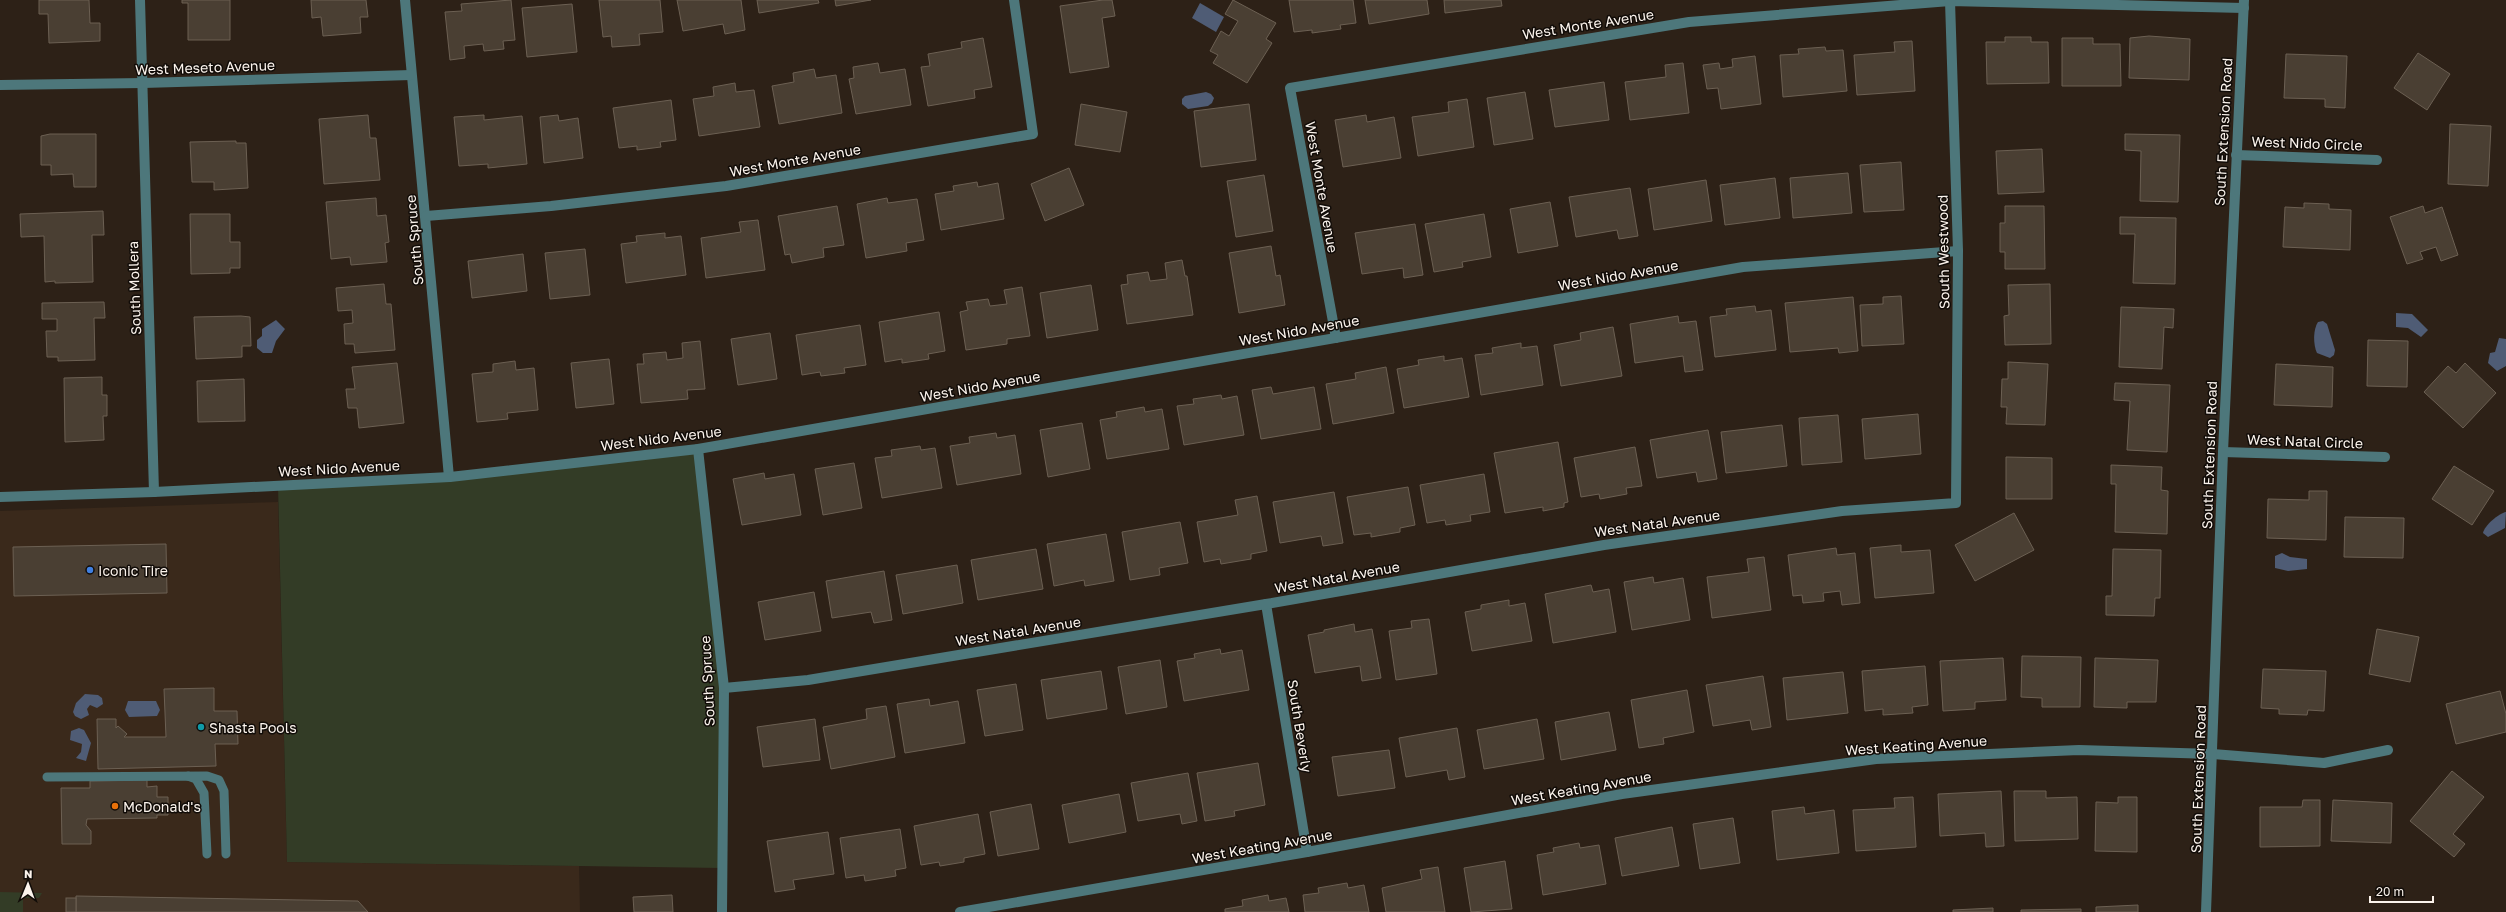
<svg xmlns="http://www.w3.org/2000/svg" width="2506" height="912" font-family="'Golos Text',sans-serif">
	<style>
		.built { fill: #3a291b }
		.green { fill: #333c26 }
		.water { fill: #4f5c75 }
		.building { fill: #4a3f33; stroke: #6c6053 }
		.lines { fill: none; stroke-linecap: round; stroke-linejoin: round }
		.service { stroke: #4d777b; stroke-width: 9 }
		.minor { stroke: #4d777b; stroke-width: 10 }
		.tertiary { stroke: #4d777b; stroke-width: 10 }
		.shop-dot { fill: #3f7fe0; stroke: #110c08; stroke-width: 1.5 }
		.culture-dot { fill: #0f9aa8; stroke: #110c08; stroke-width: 1.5 }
		.food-dot { fill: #e8710a; stroke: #110c08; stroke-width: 1.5 }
		.labels { text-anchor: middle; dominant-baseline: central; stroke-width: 3; stroke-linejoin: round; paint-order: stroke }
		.street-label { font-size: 14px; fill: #fbf3ec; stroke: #110c08 }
		.poi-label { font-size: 14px; fill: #fbf3ec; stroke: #110c08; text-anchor: start }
	</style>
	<rect width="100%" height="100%" fill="#2d2117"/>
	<polygon class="built" points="278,502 287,862 579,866 580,912 0,912 0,511"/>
	<g class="green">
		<polygon points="698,449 724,688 722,868 287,862 278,485 449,477"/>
		<polygon points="0,892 42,893 39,898 23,898 23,912 0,912"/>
	</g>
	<g class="water">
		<polygon points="1200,3 1224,17 1216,32 1192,18"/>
		<polygon points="1206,92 1211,94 1214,98 1212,103 1208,106 1188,109 1182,104 1182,99 1185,96"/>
		<polygon points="2396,313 2412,314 2428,330 2421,337 2408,328 2396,327"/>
		<polygon points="276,320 285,329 276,341 272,353 263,353 257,348 257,340 262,336 262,329"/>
		<path d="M2323,321L2327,324L2335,350L2334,355L2330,358L2317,353C2313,345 2313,329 2318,322Z"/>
		<polygon points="2499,338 2506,339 2506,366 2497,371 2488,363 2490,353 2495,352"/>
		<path d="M2506,512L2505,528L2488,537L2483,533C2484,526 2499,513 2506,512Z"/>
		<polygon points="2282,553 2290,557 2307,559 2307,569 2288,571 2275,568 2275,556"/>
		<polygon points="85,694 98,695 102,698 103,704 97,708 90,705 87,709 89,715 81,719 75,716 73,712 76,703"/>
		<polygon points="128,701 156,701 160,710 157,716 129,717 125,710"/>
		<polygon points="79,728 84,730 91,743 86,761 76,758 81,752 82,744 70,740 71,731"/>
	</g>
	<g class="building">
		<polygon points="39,0 89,0 90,23 100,23 100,41 49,43 48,14 39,14"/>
		<polygon points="182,0 230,0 230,40 188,40 188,3 182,3"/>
		<polygon points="311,0 366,0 368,17 360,17 361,33 323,36 321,17 312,18"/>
		<polygon points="511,0 515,40 503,41 504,49 484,51 483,44 464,46 465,58 450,60 445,12 462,11 461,4"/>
		<polygon points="599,0 660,0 663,32 639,34 640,45 612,47 611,36 603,37"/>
		<polygon points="677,0 741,0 745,30 725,34 723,24 683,31"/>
		<polygon points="757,0 818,0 819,3 759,13"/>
		<polygon points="835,0 871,0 836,6"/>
		<polygon points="1103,0 1112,0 1115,16 1102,18 1109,67 1070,73 1060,6"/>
		<polygon points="1233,0 1276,23 1266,39 1272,43 1247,83 1213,63 1218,55 1210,51 1221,31 1229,36 1238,21 1225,14"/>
		<polygon points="1289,0 1353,0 1356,23 1340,25 1341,29 1312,33 1312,30 1294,32"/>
		<polygon points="1365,0 1427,0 1429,14 1369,24"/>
		<polygon points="1444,0 1501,0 1502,6 1445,13"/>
		<polygon points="572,4 577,52 527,57 522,8"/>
		<polygon points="2149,36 2190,39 2189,80 2129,78 2130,38"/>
		<polygon points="2005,37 2031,37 2031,42 2048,42 2049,83 1987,84 1986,42 2005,42"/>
		<polygon points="983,38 992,87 974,90 975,98 928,106 921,67 930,66 928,54 962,48 961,42"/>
		<polygon points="2062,38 2093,38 2093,44 2120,44 2121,86 2062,86"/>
		<polygon points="1912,41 1915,91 1857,95 1854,55 1895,52 1894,42"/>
		<polygon points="1825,47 1826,51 1843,50 1847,91 1783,97 1780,55 1799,54 1798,49"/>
		<polygon points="2418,53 2450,74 2427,110 2394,88"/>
		<polygon points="2286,54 2347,56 2345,108 2325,107 2325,99 2284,98"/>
		<polygon points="1755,56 1761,104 1721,109 1718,88 1707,89 1703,65 1719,63 1720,69 1733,67 1732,59"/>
		<polygon points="878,63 880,73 905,69 911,105 856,114 849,79 854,78 853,67"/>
		<polygon points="1683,63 1689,113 1630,120 1625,82 1666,77 1665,65"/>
		<polygon points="814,69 816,78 836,75 842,113 779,124 772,86 794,82 793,73"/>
		<polygon points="1604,82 1609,120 1555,127 1549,90"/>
		<polygon points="735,83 736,92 754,90 760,127 699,136 693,99 714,96 713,87"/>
		<polygon points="1525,92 1533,139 1494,145 1487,98"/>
		<polygon points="1467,99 1474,147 1418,156 1412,117 1449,112 1448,102"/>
		<polygon points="671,100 676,140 660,142 661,147 637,150 637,146 619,148 613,108"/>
		<polygon points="1081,104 1127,112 1120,152 1075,145"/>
		<polygon points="1249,104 1256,160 1201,167 1194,111"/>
		<polygon points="368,115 370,138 376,138 380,180 324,184 319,119"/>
		<polygon points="484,115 484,120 522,116 527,164 488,168 488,164 459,166 454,117"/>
		<polygon points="558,115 559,121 578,118 583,158 544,163 540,117"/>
		<polygon points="1366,115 1367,122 1394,117 1401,158 1343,167 1335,120"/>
		<polygon points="2450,124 2491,126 2488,186 2448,184"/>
		<polygon points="50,134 96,134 96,187 74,187 73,174 51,175 51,165 41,165 41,136"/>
		<polygon points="2125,134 2180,135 2178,202 2140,201 2141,151 2125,150"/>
		<polygon points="236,141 236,143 246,143 248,188 214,190 214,182 192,182 190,142"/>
		<polygon points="2042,149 2044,192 1998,194 1996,151"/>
		<polygon points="1901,162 1904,210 1864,212 1860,165"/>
		<polygon points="1069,168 1084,205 1045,221 1031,184"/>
		<polygon points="1848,173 1852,213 1793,218 1790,178"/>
		<polygon points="1264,175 1273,231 1236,237 1227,181"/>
		<polygon points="1775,178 1780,218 1725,225 1720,185"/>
		<polygon points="1706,180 1712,221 1654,230 1648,189"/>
		<polygon points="977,182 978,187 998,183 1004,219 941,230 935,194 954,191 953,186"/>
		<polygon points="1630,188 1638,236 1619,239 1617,230 1576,237 1569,197"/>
		<polygon points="376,198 377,216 386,215 389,242 385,243 387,262 351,265 350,257 331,259 326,202"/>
		<polygon points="887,198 888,203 917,199 924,240 906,243 907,251 866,258 857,204"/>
		<polygon points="1550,202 1558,246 1518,253 1510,209"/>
		<polygon points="2304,203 2329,204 2329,209 2351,210 2350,250 2283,247 2285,207 2304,208"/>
		<polygon points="837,206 844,245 823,248 824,257 792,263 790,254 785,255 778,216"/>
		<polygon points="2005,206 2044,206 2045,269 2005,269 2005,252 2000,252 2000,223 2005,223"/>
		<polygon points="2423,206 2425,213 2442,207 2458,255 2441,261 2436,247 2420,252 2423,259 2407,264 2390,217"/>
		<polygon points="103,211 104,235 92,235 93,282 55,283 55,281 45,282 44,236 21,237 20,214"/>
		<polygon points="190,214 230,214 230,242 240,242 240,268 230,268 230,273 191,274"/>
		<polygon points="1484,214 1491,257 1462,262 1463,267 1434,272 1425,224"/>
		<polygon points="2120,217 2176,218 2175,284 2133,283 2135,234 2120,234"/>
		<polygon points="758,220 765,270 706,278 701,238 741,232 739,222"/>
		<polygon points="1415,224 1423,275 1404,278 1403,268 1362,274 1355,233"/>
		<polygon points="665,233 665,238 681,236 686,275 626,283 621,244 637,242 636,236"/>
		<polygon points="1271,246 1276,276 1280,275 1285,305 1239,313 1229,253"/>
		<polygon points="585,249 590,295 550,299 545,253"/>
		<polygon points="523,254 527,291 472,298 468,261"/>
		<polygon points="1182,260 1185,276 1187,276 1193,315 1127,324 1121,285 1128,284 1127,275 1148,272 1150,281 1167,279 1165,263"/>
		<polygon points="384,284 386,304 391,304 395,350 355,353 354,344 345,344 344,324 353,323 352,310 338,311 336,288"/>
		<polygon points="2050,284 2051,344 2005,345 2004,316 2009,315 2008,285"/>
		<polygon points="1091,285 1098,330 1047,338 1040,293"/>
		<polygon points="1022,287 1030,336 1007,339 1007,344 966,350 960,312 968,310 966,302 988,299 990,306 1007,304 1004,290"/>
		<polygon points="1901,296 1904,344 1862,346 1860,305 1883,304 1883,297"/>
		<polygon points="1853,297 1858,351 1839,353 1838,348 1790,352 1785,303"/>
		<polygon points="104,302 105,318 94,318 95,360 58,361 58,357 47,357 46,331 57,331 57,319 42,319 42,303"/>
		<polygon points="1755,306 1756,312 1771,310 1776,350 1715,357 1710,317 1727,315 1726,309"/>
		<polygon points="2121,307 2174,309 2173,328 2164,327 2162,369 2119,367"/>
		<polygon points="939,312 945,351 928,354 929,359 902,363 902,359 885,362 879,322"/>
		<polygon points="241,316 250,317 251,346 242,346 242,357 196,359 194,317"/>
		<polygon points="1678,316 1679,323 1696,321 1703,370 1685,372 1683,356 1635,363 1630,324"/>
		<polygon points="860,325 866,365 844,368 845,373 821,376 820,372 802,375 796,335"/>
		<polygon points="1613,327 1622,376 1561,386 1554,345 1581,340 1580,333"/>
		<polygon points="770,333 777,379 738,385 731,339"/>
		<polygon points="2368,340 2408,341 2407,387 2367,386"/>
		<polygon points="700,341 705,389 687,390 688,399 641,403 637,364 644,364 643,354 666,352 667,360 683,358 682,343"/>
		<polygon points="1521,343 1521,348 1537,346 1543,385 1481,395 1475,355 1493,353 1492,348"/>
		<polygon points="1444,356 1444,361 1462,358 1469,397 1404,408 1397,369 1419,365 1418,360"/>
		<polygon points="609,359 614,404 576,408 571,363"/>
		<polygon points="515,361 516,370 534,368 538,410 507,413 508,419 477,422 472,374 493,372 493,364"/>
		<polygon points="2008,362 2048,364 2045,425 2006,424 2007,407 2001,407 2002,379 2008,379"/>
		<polygon points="397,363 404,423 359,428 357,408 348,408 346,389 355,389 352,367"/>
		<polygon points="2465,363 2496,393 2463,428 2424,392 2448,366 2456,373"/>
		<polygon points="2276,364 2333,367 2332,407 2274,405"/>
		<polygon points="1386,367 1394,413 1333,424 1326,384 1356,379 1355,373"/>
		<polygon points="102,377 102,395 107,395 107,416 103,416 104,440 65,442 64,378"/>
		<polygon points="244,379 245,421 198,422 197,381"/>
		<polygon points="2115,383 2170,385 2167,452 2127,450 2130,401 2114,400"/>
		<polygon points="1271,387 1273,394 1314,387 1321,429 1261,439 1252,390"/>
		<polygon points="1221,395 1222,399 1237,396 1244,435 1184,445 1177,406 1194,404 1193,399"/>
		<polygon points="1144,407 1145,412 1162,409 1169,449 1107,459 1100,420 1117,417 1116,412"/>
		<polygon points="1918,414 1921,454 1865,459 1862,419"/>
		<polygon points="1838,415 1842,462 1802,465 1799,418"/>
		<polygon points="1082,423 1090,469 1048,477 1040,430"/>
		<polygon points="1782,425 1787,466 1726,473 1721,432"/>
		<polygon points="1708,430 1717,479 1698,482 1696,472 1657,478 1650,440"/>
		<polygon points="996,433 997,438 1015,435 1021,474 957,485 950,446 970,443 969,437"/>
		<polygon points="1558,442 1568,502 1564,503 1564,507 1543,511 1543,507 1505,513 1494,453"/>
		<polygon points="920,446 921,450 935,448 942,488 882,498 875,458 892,456 891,450"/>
		<polygon points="1635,447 1642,486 1626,488 1627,494 1600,499 1599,494 1581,497 1574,458"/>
		<polygon points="2006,457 2052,458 2052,499 2006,499"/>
		<polygon points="854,463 862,508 823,515 815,469"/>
		<polygon points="2111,465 2162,467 2161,490 2168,491 2167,534 2115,532 2116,484 2111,484"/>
		<polygon points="2454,466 2494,491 2472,525 2432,499"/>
		<polygon points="764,473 765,479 794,474 801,515 742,525 733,479"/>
		<polygon points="1484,474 1490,512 1470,515 1471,521 1446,525 1445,520 1427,523 1420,485"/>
		<polygon points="1408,487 1415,525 1400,528 1400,532 1371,537 1371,533 1354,535 1347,497"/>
		<polygon points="2309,491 2327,491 2326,540 2267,538 2268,499 2309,500"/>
		<polygon points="1334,492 1343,543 1323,546 1321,536 1280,543 1273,502"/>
		<polygon points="1257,496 1267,551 1251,554 1251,559 1221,564 1220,559 1204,562 1197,522 1238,515 1235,500"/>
		<polygon points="2014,513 2034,550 1975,581 1955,545"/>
		<polygon points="2345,517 2404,518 2403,558 2344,557"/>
		<polygon points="1180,522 1188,563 1159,568 1160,575 1130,580 1122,532"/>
		<polygon points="1106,534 1114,581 1085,586 1084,580 1054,586 1047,544"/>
		<polygon points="166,544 167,593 14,596 13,547"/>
		<polygon points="1901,545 1901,552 1930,550 1934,593 1875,598 1870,548"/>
		<polygon points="1836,548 1837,555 1855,553 1860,603 1842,605 1840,591 1823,593 1824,601 1803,603 1802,595 1793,596 1788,555"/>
		<polygon points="1036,549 1043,589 978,600 971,560"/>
		<polygon points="2113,549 2161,550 2160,598 2155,598 2154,616 2106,615 2106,596 2112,596"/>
		<polygon points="1764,557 1771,610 1712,618 1707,577 1749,572 1747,559"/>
		<polygon points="957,565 963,603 903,614 896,575"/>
		<polygon points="884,571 892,620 874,623 871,612 832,618 826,581"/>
		<polygon points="1653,577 1654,583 1683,578 1690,620 1632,630 1624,582"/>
		<polygon points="1591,585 1593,592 1609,589 1616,632 1553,643 1545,594"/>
		<polygon points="814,592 821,631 765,640 758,602"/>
		<polygon points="1509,600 1509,606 1525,603 1532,641 1472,651 1465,612 1481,609 1481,605"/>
		<polygon points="1429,619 1437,674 1396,680 1389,631 1412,628 1411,621"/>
		<polygon points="1354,624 1355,632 1372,629 1381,678 1362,681 1360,666 1315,673 1308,635 1324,632 1324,630"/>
		<polygon points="2377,629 2419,637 2410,682 2369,674"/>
		<polygon points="1220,649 1221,654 1242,650 1249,690 1184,701 1177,661 1195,658 1194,654"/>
		<polygon points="2022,656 2081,657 2080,707 2042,707 2042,698 2021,697"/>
		<polygon points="2003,658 2006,700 1975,702 1975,709 1943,711 1940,661"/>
		<polygon points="2095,658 2158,660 2156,702 2127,702 2127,708 2094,707"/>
		<polygon points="1160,660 1167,707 1126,714 1118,667"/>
		<polygon points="1925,666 1928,705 1912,707 1913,713 1883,715 1883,709 1865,711 1862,671"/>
		<polygon points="2263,669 2326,671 2324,711 2308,710 2307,715 2279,714 2279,709 2261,708"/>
		<polygon points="1101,671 1107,709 1047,719 1041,680"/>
		<polygon points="1843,672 1848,713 1787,720 1783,678"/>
		<polygon points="1763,676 1771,727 1752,730 1750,720 1713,726 1706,685"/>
		<polygon points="1016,684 1023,730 985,736 977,690"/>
		<polygon points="214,688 214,711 237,711 238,744 215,744 216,766 98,769 97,719 116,719 116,728 118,726 127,734 124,737 166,737 164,689"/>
		<polygon points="1687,690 1694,732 1663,738 1664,744 1639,748 1631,700"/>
		<polygon points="2500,691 2506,714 2506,732 2456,744 2446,704"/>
		<polygon points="929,699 930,706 958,701 965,743 905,753 897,704"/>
		<polygon points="886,706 895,757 831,769 823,727 867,719 866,709"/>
		<polygon points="1609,712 1616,750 1561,760 1555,722"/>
		<polygon points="815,719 820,760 763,767 757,727"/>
		<polygon points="1537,719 1544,759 1484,769 1477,730"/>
		<polygon points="1457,728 1465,777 1449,780 1447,770 1406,777 1399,738"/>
		<polygon points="1389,750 1395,788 1338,796 1332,757"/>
		<polygon points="1258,763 1265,805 1234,811 1235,816 1205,821 1197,773"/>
		<polygon points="2452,771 2484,797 2453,834 2465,844 2454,857 2410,821"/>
		<polygon points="1188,773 1197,821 1182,824 1180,814 1138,821 1131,783"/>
		<polygon points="147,780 147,787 157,786 157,797 168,797 168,815 157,815 157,818 87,819 86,825 91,831 91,844 62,844 61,788 90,788 90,781"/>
		<polygon points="2001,791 2004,846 1986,847 1985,833 1940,836 1938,794"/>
		<polygon points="2014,791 2046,791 2046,798 2077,797 2078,839 2015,841"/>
		<polygon points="1119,794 1126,832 1069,843 1062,805"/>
		<polygon points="1913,797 1916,847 1856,851 1853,810 1895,808 1894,798"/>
		<polygon points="2118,797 2137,797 2137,852 2095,851 2096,802 2118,803"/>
		<polygon points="2303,800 2320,800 2320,846 2260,847 2260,807 2302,807"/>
		<polygon points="2333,800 2392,803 2391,843 2331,841"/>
		<polygon points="1031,804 1039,849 998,856 990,812"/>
		<polygon points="1804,807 1805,814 1834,810 1839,853 1777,860 1772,811"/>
		<polygon points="978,814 985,854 964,858 964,862 940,866 939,862 921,865 914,826"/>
		<polygon points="1733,818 1740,863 1700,869 1693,824"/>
		<polygon points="1672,827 1679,866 1622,876 1615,838"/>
		<polygon points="900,829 906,868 895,870 896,876 865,881 864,875 846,878 840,838"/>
		<polygon points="828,832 834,874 793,880 795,889 775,892 767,841"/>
		<polygon points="1579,843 1580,848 1599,845 1606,884 1543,895 1537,855 1554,852 1553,848"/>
		<polygon points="1505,861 1512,909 1471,912 1464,868"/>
		<polygon points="1438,867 1445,912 1386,912 1382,888 1422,879 1420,870"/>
		<polygon points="1347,883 1348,888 1364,885 1369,912 1305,912 1303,895 1319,893 1318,888"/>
		<polygon points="672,895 673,912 634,912 633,897"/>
		<polygon points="1268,895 1269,901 1286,898 1289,912 1225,912 1225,909 1243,906 1242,900"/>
		<polygon points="76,896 358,901 368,912 76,912"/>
		<rect x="66" y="898" width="10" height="14"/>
		<polygon points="2138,905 2138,912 2096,912 2096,907"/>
		<polygon points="1993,908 1993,912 1953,912 1953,910"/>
		<polygon points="2081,909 2081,912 2021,912 2021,910"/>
	</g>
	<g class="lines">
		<g class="service">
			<polyline points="188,776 196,779 204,793 207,854"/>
			<polyline points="47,777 207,776 219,780 224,791 226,854"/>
		</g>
		<g class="minor">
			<polyline points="140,0 154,492"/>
			<polyline points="405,0 449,477"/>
			<polyline points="0,85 143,83 411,75"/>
			<polyline points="2236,155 2377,160"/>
			<polyline points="426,216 551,206 726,186 1033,134 1014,0"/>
			<polyline points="1336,338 1290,88 1689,22 1950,1 2244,8"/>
			<polyline points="698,449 724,688 722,912"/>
			<polyline points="2223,452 2385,457"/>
			<polyline points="0,497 154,492 450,477 698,449 1743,267 1958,251"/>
			<polyline points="1266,604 1307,852"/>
			<polyline points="724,688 808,680 1266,604 1604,545 1842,511 1956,503 1958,251 1950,1"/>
			<polyline points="960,912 1307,852 1622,794 1876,759 2079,750 2213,754 2324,763 2388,750"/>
		</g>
		<polyline class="tertiary" points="2206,912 2223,452 2244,0"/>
	</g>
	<circle class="shop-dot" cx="90" cy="570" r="4"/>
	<circle class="culture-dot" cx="201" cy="727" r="4"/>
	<circle class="food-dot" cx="115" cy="806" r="4"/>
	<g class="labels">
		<g class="street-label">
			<text transform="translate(1588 24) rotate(-9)">West Monte Avenue</text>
			<text transform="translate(205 67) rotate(-2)">West Meseto Avenue</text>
			<text transform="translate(2223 132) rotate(-87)">South Extension Road</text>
			<text transform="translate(2307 143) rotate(2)">West Nido Circle</text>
			<text transform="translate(795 160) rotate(-10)">West Monte Avenue</text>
			<text transform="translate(1322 187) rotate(80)">West Monte Avenue</text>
			<text transform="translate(414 240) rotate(-95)">South Spruce</text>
			<text transform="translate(1943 252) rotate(-91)">South Westwood</text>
			<text transform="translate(1618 275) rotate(-10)">West Nido Avenue</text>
			<text transform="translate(134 288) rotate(-92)">South Mollera</text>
			<text transform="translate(1299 330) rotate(-10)">West Nido Avenue</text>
			<text transform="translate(980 386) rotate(-10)">West Nido Avenue</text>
			<text transform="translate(661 438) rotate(-7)">West Nido Avenue</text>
			<text transform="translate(2305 441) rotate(2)">West Natal Circle</text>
			<text transform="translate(2209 455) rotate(-88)">South Extension Road</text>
			<text transform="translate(339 468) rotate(-3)">West Nido Avenue</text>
			<text transform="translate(1657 523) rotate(-8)">West Natal Avenue</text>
			<text transform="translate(1337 577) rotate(-10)">West Natal Avenue</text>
			<text transform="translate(1018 631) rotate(-9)">West Natal Avenue</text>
			<text transform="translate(707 681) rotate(-93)">South Spruce</text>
			<text transform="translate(1300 726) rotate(81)">South Beverly</text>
			<text transform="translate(1916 745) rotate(-4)">West Keating Avenue</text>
			<text transform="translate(2198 779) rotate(-88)">South Extension Road</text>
			<text transform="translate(1581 788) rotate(-10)">West Keating Avenue</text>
			<text transform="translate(1262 846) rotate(-10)">West Keating Avenue</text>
		</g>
		<g class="poi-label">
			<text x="98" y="570">Iconic Tire</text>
			<text x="209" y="727">Shasta Pools</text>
			<text x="123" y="806">McDonald's</text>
		</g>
	</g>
	<g transform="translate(28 884) rotate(1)" stroke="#110c08" stroke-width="3" paint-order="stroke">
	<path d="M0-3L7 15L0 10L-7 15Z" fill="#fbf3ec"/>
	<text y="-6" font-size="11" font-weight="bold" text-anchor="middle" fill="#fbf3ec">N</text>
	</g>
	<path d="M2370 896v6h63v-6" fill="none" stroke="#fbf3ec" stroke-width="2"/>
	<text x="2376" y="896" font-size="12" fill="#fbf3ec" stroke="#110c08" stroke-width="3" paint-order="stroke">20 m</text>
</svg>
